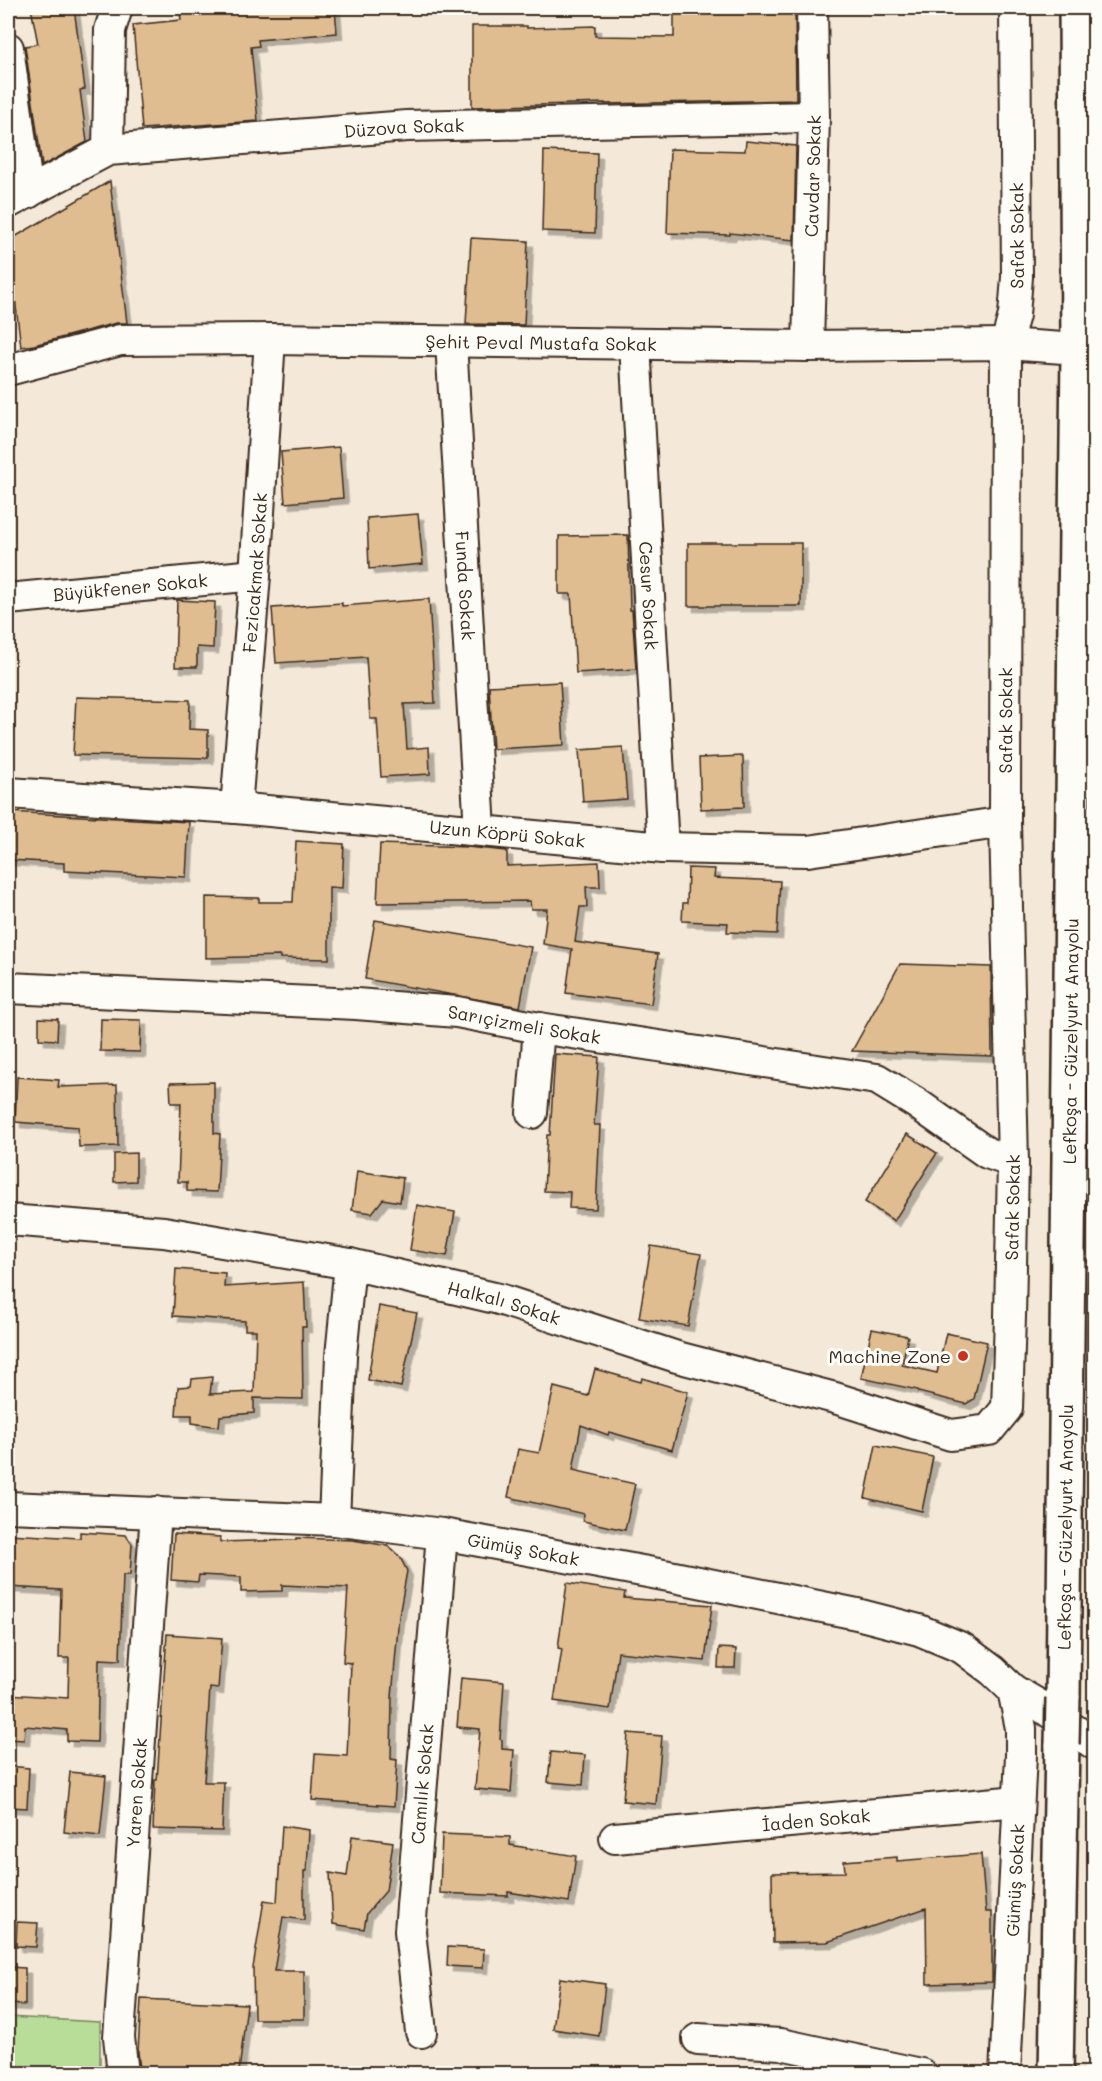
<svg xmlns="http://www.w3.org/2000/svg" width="1102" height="2081" font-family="Mali,sans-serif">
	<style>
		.green { fill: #b7dd99; stroke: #79845c; stroke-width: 1.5 }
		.building { fill: #dfbd91; stroke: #3b2a1e; stroke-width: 1.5; filter: url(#shadow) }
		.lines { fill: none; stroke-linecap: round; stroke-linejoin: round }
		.minor-casing { stroke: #3b2a1e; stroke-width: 34 }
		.highway-casing { stroke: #3b2a1e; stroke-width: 38 }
		.minor { stroke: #fdfcf7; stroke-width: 30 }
		.highway { stroke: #fdfcf7; stroke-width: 33 }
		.highway-bridge-casing { stroke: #3b2a1e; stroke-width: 38; stroke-linecap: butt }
		.highway-bridge { stroke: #fdfcf7; stroke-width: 33 }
		.poi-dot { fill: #c8321e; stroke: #fdfcf7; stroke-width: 2 }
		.labels { text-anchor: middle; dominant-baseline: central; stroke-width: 6; stroke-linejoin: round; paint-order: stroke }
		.street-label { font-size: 18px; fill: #3b2a1e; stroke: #fdfcf7 }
		.poi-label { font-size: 18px; fill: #3b2a1e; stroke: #fdfcf7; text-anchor: end }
	</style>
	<defs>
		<filter id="shadow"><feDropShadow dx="5.5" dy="5.5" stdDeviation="0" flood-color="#0004"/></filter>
	</defs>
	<rect width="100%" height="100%" fill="#f4e9d8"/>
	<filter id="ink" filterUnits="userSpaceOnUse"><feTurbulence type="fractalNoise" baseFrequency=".0167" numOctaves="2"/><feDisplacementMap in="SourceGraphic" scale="12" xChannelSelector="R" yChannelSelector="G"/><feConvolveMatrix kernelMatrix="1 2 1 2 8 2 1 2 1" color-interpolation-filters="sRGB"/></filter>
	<g filter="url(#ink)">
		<polygon class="green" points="8,2017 100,2022 100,2073 8,2073"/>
		<g class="building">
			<polygon points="31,8 74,8 85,89 80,90 87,142 42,166 25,46 38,44"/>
			<polygon points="179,8 335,8 337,33 258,40 259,46 251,47 258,121 142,129 133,25 181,20"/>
			<polygon points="674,8 795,8 796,100 605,104 605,103 472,107 472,26 527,26 527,28 595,26 595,36 674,37"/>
			<polygon points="746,141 796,146 794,240 730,233 730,235 667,233 670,149 745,151"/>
			<polygon points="544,151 597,153 595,233 542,231"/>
			<polygon points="110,181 127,323 116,323 34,345 21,347 8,241"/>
			<polygon points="471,238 528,241 524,325 466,324"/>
			<polygon points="339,447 343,498 285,503 281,452"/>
			<polygon points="418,514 423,564 369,569 367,518"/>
			<polygon points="628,535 630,610 632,610 636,669 576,673 571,594 559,594 559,536"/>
			<rect x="688" y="543" width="113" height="63"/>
			<polygon points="429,599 435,703 404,704 407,749 429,747 430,774 381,777 377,719 370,719 366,657 276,663 272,608 342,603 342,606"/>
			<polygon points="177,600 215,602 213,648 197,647 197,667 175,667"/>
			<polygon points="560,682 564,745 493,749 489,686"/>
			<polygon points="76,697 190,700 189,729 208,730 208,758 73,755"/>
			<polygon points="623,747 627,799 583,802 579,750"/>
			<polygon points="743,756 744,807 701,809 699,758"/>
			<polygon points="8,812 189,822 186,877 64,871 64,863 8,860"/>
			<polygon points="296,841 344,844 342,888 329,887 329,959 280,958 280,956 206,958 206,897 259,898 259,902 293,902"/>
			<polygon points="380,844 467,847 507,851 507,866 599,862 600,887 586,887 587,907 580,907 575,942 658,954 651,1004 566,993 572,949 543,944 547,909 531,909 530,901 377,903"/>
			<polygon points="688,868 715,869 714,878 780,881 777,934 727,932 728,923 682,921 683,903 687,903"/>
			<polygon points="375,920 531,947 520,1007 365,979"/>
			<polygon points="900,964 991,967 992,1056 852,1051"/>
			<polygon points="39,1018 58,1019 57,1040 39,1039"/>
			<polygon points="101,1019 141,1020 140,1052 100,1051"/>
			<polygon points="555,1054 599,1057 594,1125 600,1125 596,1209 569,1208 570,1192 544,1191 547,1135 550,1135"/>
			<polygon points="17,1077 59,1080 58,1087 117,1085 118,1146 79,1147 78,1127 15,1122"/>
			<polygon points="214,1082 214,1133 220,1134 217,1192 187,1191 187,1182 178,1182 181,1103 171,1103 170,1083"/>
			<polygon points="907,1134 937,1153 894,1221 865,1202"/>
			<polygon points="136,1153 136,1181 114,1182 114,1154"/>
			<polygon points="357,1171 403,1178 400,1202 383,1199 372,1213 352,1210"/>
			<polygon points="417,1205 455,1212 447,1256 410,1250"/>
			<polygon points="651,1246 701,1254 688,1326 639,1318"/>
			<polygon points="176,1269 225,1273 224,1287 304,1282 306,1327 302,1327 303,1399 254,1398 254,1413 220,1416 219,1427 192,1423 192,1415 176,1415 178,1387 191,1386 192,1379 212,1377 210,1394 254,1392 256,1330 245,1330 245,1321 173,1316"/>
			<polygon points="379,1306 417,1313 401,1387 368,1380"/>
			<polygon points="872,1329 908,1336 902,1365 937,1373 946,1333 987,1342 974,1399 966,1404 918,1392 918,1390 861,1378"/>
			<polygon points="595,1369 641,1382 642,1378 688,1392 672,1450 609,1432 608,1435 581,1425 573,1470 635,1484 625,1530 583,1521 584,1514 508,1497 518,1449 539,1453 554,1387 588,1396"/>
			<polygon points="876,1445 933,1457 922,1511 865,1498"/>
			<polygon points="80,1532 126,1535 132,1544 130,1575 123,1575 120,1660 99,1659 97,1742 67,1741 67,1730 25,1726 24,1740 8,1739 8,1694 68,1698 69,1658 59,1658 61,1590 8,1587 8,1534 80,1538"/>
			<polygon points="174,1534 220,1537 220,1542 296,1540 296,1538 353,1540 388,1546 400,1557 407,1571 399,1616 392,1697 391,1759 397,1760 394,1806 312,1800 315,1754 347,1756 351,1663 343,1662 348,1588 282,1585 282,1591 241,1592 241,1577 199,1575 198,1582 171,1580"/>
			<polygon points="567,1583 625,1592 624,1598 712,1605 705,1661 618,1652 610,1709 554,1701 562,1649 558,1648"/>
			<polygon points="167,1634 222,1638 218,1689 210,1688 204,1782 224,1782 222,1831 153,1829 155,1780 157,1780"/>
			<polygon points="719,1648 736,1649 735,1668 718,1668"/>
			<polygon points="461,1678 504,1682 500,1739 502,1740 502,1749 514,1750 511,1792 475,1789 480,1729 457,1727"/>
			<polygon points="628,1733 662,1736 656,1804 623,1801"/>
			<polygon points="551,1752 585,1755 583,1785 548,1782"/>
			<polygon points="8,1766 29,1768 27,1808 8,1807"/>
			<polygon points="70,1772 106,1776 100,1836 64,1832"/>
			<polygon points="282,1826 309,1830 307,1871 304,1871 304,1920 283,1917 274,1971 304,1971 304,2019 254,2019 253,1968 264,1900 277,1902"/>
			<polygon points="442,1834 510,1837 510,1845 576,1856 569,1902 508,1892 508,1896 440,1893"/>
			<polygon points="352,1836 393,1842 386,1891 367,1913 364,1929 333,1924 330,1873 347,1876"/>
			<polygon points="981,1854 986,1912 992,1912 992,1982 927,1984 926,1908 827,1942 773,1943 772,1873 845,1872 844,1861 897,1857 897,1861"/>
			<polygon points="17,1922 38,1923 36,1947 16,1946"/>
			<polygon points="448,1947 484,1949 483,1968 447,1966"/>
			<polygon points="8,1967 25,1968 25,2005 8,2004"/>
			<polygon points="560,1978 605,1984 599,2036 553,2029"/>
			<polygon points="141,1999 247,2004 239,2072 140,2069 138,2052"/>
		</g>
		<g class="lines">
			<g class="minor-casing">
				<g id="minor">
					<polyline points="8,48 28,193"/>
					<polyline points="108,150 110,30 117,8"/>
					<path id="s1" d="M8,203L108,150L407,126L814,117"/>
					<path id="s2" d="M451,342L480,830"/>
					<path id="s3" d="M635,344L663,848"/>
					<path id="s4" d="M808,346L814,117L812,8"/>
					<path id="s5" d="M8,370L120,340L270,339L808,346L1006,344L1078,349"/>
					<path id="s6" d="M8,599L255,575"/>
					<path id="s7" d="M8,793L236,808L663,848L808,851L1005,822"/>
					<path id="s8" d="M236,808L255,575L270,339"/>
					<path id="s9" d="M8,988L356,1004L457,1012L539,1028L877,1079L916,1103L987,1153L1013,1162"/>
					<polyline points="532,1113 539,1028"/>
					<path id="s10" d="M8,1220L164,1232L350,1264L499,1299L677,1357L835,1398L951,1435L989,1430L1007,1408L1010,1317L1013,1162L1005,822L1006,344L1014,315L1017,277L1015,8"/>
					<path id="s11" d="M8,1507L334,1520L442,1534L669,1576L857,1614L919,1630L962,1648L993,1671L1013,1690L1044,1708L1094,1744"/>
					<polyline points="334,1520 341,1356 350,1264"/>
					<path id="s12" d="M615,1838L1018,1801"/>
					<path id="s13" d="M421,2032L410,1931L442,1534"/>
					<polyline points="698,2039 781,2044 921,2074"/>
					<path id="s14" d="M123,2074L119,2037L156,1512"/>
					<path id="s15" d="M1005,2074L1021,1755V1728L1013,1690"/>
				</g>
			</g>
			<g class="highway-casing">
				<g id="highway">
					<path id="s16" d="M1063,1698L1078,349L1076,8"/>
					<polyline points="1056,2074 1062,1744"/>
				</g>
			</g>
			<use href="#minor" class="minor"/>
			<use href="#highway" class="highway"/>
			<g class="highway-bridge-casing">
				<polyline id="highway-bridge" points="1062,1744 1063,1698"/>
			</g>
			<use href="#highway-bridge" class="highway-bridge"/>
		</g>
	</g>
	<circle class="poi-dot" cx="963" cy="1356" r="6"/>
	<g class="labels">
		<g class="street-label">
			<text stroke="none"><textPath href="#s1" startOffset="410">Düzova Sokak</textPath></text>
			<text stroke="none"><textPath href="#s4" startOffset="170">Cavdar Sokak</textPath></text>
			<text stroke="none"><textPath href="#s10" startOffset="2211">Safak Sokak</textPath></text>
			<text stroke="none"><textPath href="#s5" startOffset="537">Şehit Peval Mustafa Sokak</textPath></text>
			<text stroke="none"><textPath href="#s8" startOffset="236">Fezicakmak Sokak</textPath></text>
			<text stroke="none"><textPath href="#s2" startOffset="244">Funda Sokak</textPath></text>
			<text stroke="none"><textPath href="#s6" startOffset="123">Büyükfener Sokak</textPath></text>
			<text stroke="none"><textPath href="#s3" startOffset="252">Cesur Sokak</textPath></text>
			<text stroke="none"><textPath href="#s10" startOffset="1725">Safak Sokak</textPath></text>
			<text stroke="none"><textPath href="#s7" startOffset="501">Uzun Köprü Sokak</textPath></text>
			<text stroke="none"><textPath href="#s9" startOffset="518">Sarıçizmeli Sokak</textPath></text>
			<text stroke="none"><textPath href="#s16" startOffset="657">Lefkoşa - Güzelyurt Anayolu</textPath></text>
			<text stroke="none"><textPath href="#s10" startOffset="1238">Safak Sokak</textPath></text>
			<text stroke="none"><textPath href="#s10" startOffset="504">Halkalı Sokak</textPath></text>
			<text stroke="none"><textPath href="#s16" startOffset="171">Lefkoşa - Güzelyurt Anayolu</textPath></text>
			<text stroke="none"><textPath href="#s11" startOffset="518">Gümüş Sokak</textPath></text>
			<text stroke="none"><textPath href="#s13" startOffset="249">Camılık Sokak</textPath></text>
			<text stroke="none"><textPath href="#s14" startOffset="282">Yaren Sokak</textPath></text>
			<text stroke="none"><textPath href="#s12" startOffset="202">İaden Sokak</textPath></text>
			<text stroke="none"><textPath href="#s15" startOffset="194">Gümüş Sokak</textPath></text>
		</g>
		<g class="poi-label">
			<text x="951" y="1356">Machine Zone</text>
		</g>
	</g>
	<rect width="1102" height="2081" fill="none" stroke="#fdfcf7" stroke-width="30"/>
	<rect x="15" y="15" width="1072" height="2051" fill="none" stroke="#3b2a1e" stroke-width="2" filter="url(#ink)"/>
</svg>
